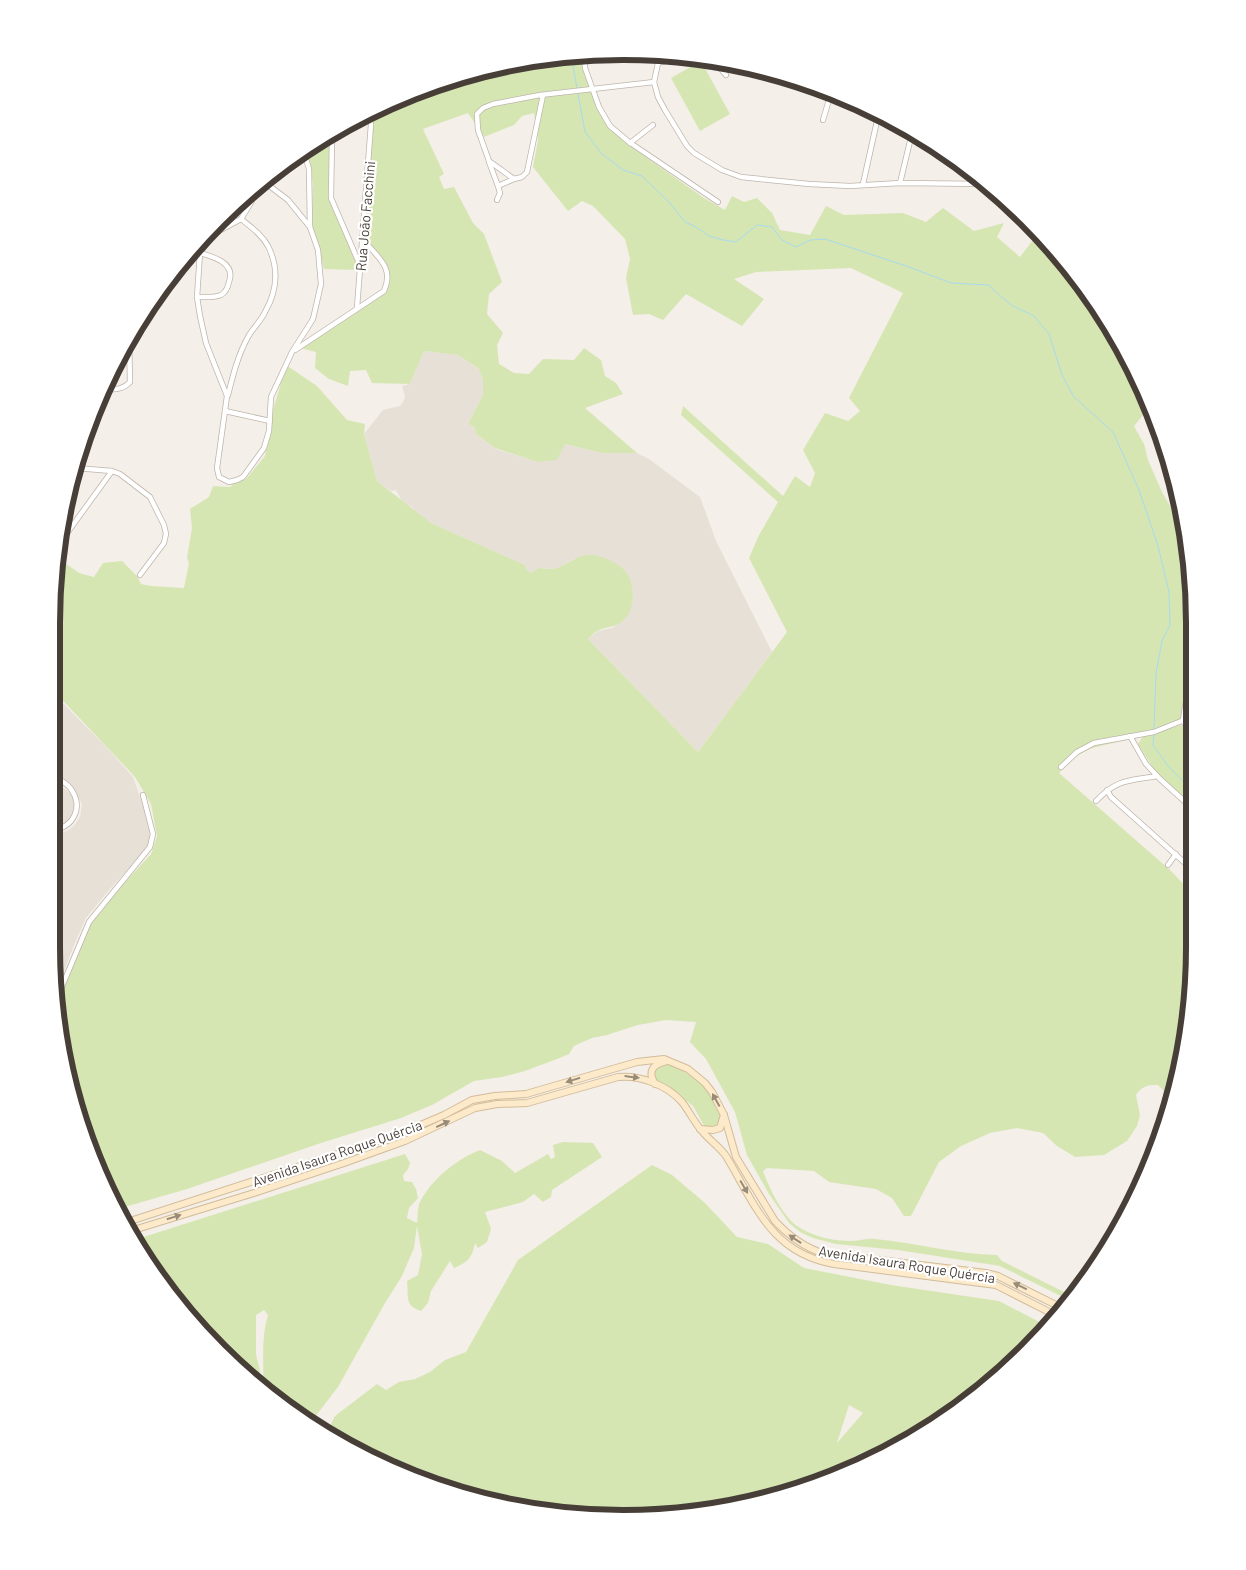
<svg xmlns="http://www.w3.org/2000/svg" width="1246" height="1570" font-family="Barlow,sans-serif">
	<style>
		.residential { fill: #e7e0d7 }
		.green { fill: #d6e6b3; fill-rule: evenodd }
		.lines { fill: none; stroke-linecap: round; stroke-linejoin: round }
		.stream { stroke: #a8daee; stroke-width: 1 }
		.street-casing { stroke: #bfb5ac; stroke-width: 6 }
		.secondary-casing { stroke: #d2bc9a; stroke-width: 8 }
		.street { stroke: #fff; stroke-width: 4.5 }
		.secondary { stroke: #fceaca; stroke-width: 6 }
		.oneway { fill: #988c79 }
		.labels { text-anchor: middle; dominant-baseline: central; stroke-width: 4.5; stroke-linejoin: round; paint-order: stroke }
		.street-label { font-size: 14px; fill: #473f37; stroke: #fff }
		.rim { fill: none; stroke: #473f37; stroke-width: 6 }
	</style>
	<rect width="100%" height="100%" fill="#f4efe9"/>
	<g class="residential">
		<polygon points="424,351 458,355 480,370 483,380 483,395 468,424 474,427 476,434 496,449 537,462 565,444 602,453 637,453 649,459 700,497 716,541 772,652 698,752 588,639 598,631 612,628 624,620 630,610 633,599 632,584 626,572 615,564 591,555 574,559 556,569 538,568 531,573 527,570 525,565 431,523 417,515 413,508 402,501 396,490 391,491 377,481 364,434 383,410 400,406 403,402 405,397 402,386 410,384"/>
		<polygon points="52,692 108,749 133,777 146,814 151,835 147,848 109,890 86,918 74,945 57,990 51,947 52,834 67,831 74,826 80,817 82,804 72,786 52,772"/>
		<polygon points="52,777 74,797 75,809 73,814 65,825 52,829"/>
	</g>
	<g class="green">
		<path d="M582,55L608,126L626,143L704,198L725,210L732,196L744,202L757,198L772,213L780,230L810,235L826,206L844,215L903,213L926,222L943,208L974,231L1004,223L997,237L1020,257L1036,236L1045,239L1053,246L1118,337L1148,409L1134,426L1144,444L1148,460L1162,492L1173,511L1181,512L1194,585V606L1190,610V617L1194,620V674L1187,686L1180,724L1146,736L1181,725L1183,728L1194,750V807L1165,781L1153,768L1138,744L1143,736L1092,748L1076,756L1059,773L1170,870L1195,896V947L1184,1058L1171,1102L1164,1100V1091L1158,1085C1147,1085 1142,1086 1136,1095L1140,1115L1137,1126L1127,1141L1104,1155L1075,1157L1057,1146L1043,1133L1017,1128L990,1133L961,1146L939,1162L911,1216H904L892,1198L876,1189L829,1182L814,1171L767,1168L763,1171C769,1188 783,1216 797,1226C813,1237 834,1241 852,1241C860,1241 868,1238 875,1239C916,1243 956,1254 997,1255L1002,1261L1074,1297L1071,1301L1000,1266L898,1250L836,1244L813,1238L800,1232L789,1223L769,1194L747,1155L735,1112L706,1059L690,1042L696,1022L666,1020L638,1025L607,1035L592,1038L574,1046L569,1054L557,1059L525,1071L502,1077L474,1081L432,1105L401,1118L321,1143L187,1189L118,1209L71,1095L58,1001L88,927L117,891L151,854L157,836L151,804L135,777L52,689V586L58,558L79,573L94,577L103,563L122,561L137,576L141,584L151,586L184,588L189,563L187,558L192,528L190,509L209,497L213,486L231,487L232,484L246,479L265,456L270,421L286,365L317,386L347,420L365,424L364,434L377,481L431,523L525,565L527,570L531,573L538,568C544,568 552,570 557,568C569,564 579,553 593,555C603,556 620,564 626,572C636,585 635,608 625,619C617,628 606,626 597,631C594,633 591,636 588,639L698,752L787,632L749,558L758,537L778,502L681,415L683,406L783,496L795,476L810,487L815,473L803,450L825,413L848,421L860,411L849,398L903,293L851,268L756,272L734,279L764,299L742,326L686,294L663,320L649,314L633,315L626,278L630,259L625,239L593,206L582,201L568,211L533,167L538,140L534,113L522,116L514,125L484,137L468,113L423,129L444,174L439,177L444,189L454,187L473,223L484,234L502,282L489,294L487,314L503,333L497,345L499,364L514,373L529,374L543,359L574,360L584,348L601,360L605,376L616,383L623,394L585,408L637,453H602L565,444L557,460L537,462L495,448L476,434L474,427L468,424L483,395V380L479,369L458,355L424,351L410,384L372,383L366,370L350,371L348,386L329,379L315,368L316,352L300,348L384,291L388,277L381,260L363,239L371,124L368,117L329,137V199L337,219L355,252L361,266L355,270L324,269L312,226L313,183L306,150L337,128L439,82L549,56Z"/>
		<polygon points="701,61 730,114 700,131 671,78"/>
		<path d="M666,1064C691,1071 723,1097 722,1125L706,1129L693,1106L678,1094L654,1080L653,1070L655,1067Z"/>
		<path d="M563,1142L593,1143L602,1157L552,1190L551,1197L543,1202L534,1194L523,1202L485,1212L491,1229L487,1242L478,1248L475,1243C472,1258 468,1262 454,1268L450,1261L431,1291L428,1303L421,1311C404,1305 409,1298 407,1281L418,1275L422,1254L417,1226L414,1248L402,1276L385,1303L338,1387L311,1422L263,1385C264,1361 261,1338 268,1315L264,1310L256,1315C256,1328 256,1340 256,1353C257,1363 263,1372 258,1381L219,1351L156,1270V1259L152,1264L134,1240L405,1154L410,1163L408,1169L403,1175L404,1181L412,1182L416,1189L418,1198L409,1208L407,1218L417,1223C418,1216 417,1206 421,1200C433,1178 457,1159 480,1150L502,1161L515,1173L548,1154L551,1159L555,1157L553,1145Z"/>
		<path d="M652,1165L672,1175L705,1203L737,1237L768,1244L804,1268L891,1285L999,1301L1047,1326L1000,1377L909,1442L771,1499L623,1519L604,1516L475,1499L337,1442L326,1434L335,1416L377,1384L386,1390L399,1382L415,1379L430,1372L445,1360L466,1352L518,1260ZM849,1405L863,1413L837,1443Z"/>
	</g>
	<g class="lines">
		<g class="stream">
			<polyline points="571,55 577,88"/>
			<polyline points="578,94 585,132 602,154 623,170 642,176 669,202 685,222 696,227 709,236 723,240 736,242 757,225 772,227 782,240 796,247 810,240 825,239 909,267 951,283 988,285 1011,305 1034,316 1049,334 1062,375 1074,397 1113,432 1139,490 1158,546 1169,592 1170,625 1162,641 1156,673 1154,729"/>
			<polyline points="1154,733 1153,745 1168,766 1194,792"/>
		</g>
		<g class="street-casing">
			<g id="street">
				<polyline points="657,53 658,63 654,82 658,97 665,110 687,146 694,153 722,170 741,177 809,184 850,186 900,183 987,184"/>
				<polyline points="584,55 585,68 599,107 610,126 629,142 718,202"/>
				<polyline points="714,61 726,75"/>
				<polyline points="658,63 683,56"/>
				<polyline points="543,95 527,172 522,177 514,179 489,161 478,130 477,114 483,108 493,104 540,95 654,82"/>
				<polyline points="823,120 831,93"/>
				<polyline points="332,138 331,198 359,263"/>
				<polyline points="630,143 653,125"/>
				<polyline points="306,159 309,169 310,227"/>
				<polyline points="489,162 498,186 514,179"/>
				<polyline points="900,183 912,133"/>
				<polyline points="863,184 879,112"/>
				<polyline points="252,189 252,201 241,219 213,234 200,253 197,297 200,316 206,343 227,396 217,468 219,477 229,482 237,480 243,477 264,448 269,431 271,397 292,352 313,319 321,284 318,250 310,227 288,200 263,181"/>
				<polyline points="497,200 500,193 498,186"/>
				<path d="M197,297C205,297 214,298 221,295C226,292 228,287 229,282C236,263 214,257 200,253"/>
				<polyline points="357,308 371,124"/>
				<path d="M295,350L384,291C395,266 376,257 363,239"/>
				<path d="M104,390C114,389 123,390 130,382L129,335"/>
				<path d="M228,395C233,375 238,355 248,337C253,328 261,321 265,312C277,291 279,268 268,246C262,235 251,227 241,219"/>
				<polyline points="225,411 270,421"/>
				<polyline points="76,468 112,471 120,474 150,497 164,525 166,534 164,543 140,575"/>
				<polyline points="62,540 112,471"/>
				<polyline points="1194,675 1187,695 1183,720 1194,744"/>
				<polyline points="1130,736 1146,764 1160,779 1194,810"/>
				<polyline points="1061,767 1077,752 1094,743 1154,732 1194,716"/>
				<polyline points="1107,790 1111,797 1194,871"/>
				<path d="M1096,801C1117,779 1128,781 1157,776"/>
				<path d="M52,830C73,828 84,808 71,789C67,783 58,779 52,774"/>
				<polyline points="1168,865 1176,854"/>
				<polyline points="58,996 89,922 150,847 153,834 143,795"/>
			</g>
		</g>
		<g class="secondary-casing">
			<g id="secondary">
				<path d="M655,1084C647,1071 653,1064 667,1061"/>
				<polyline points="700,1129 713,1130 720,1128 724,1115"/>
				<path d="M124,1223L402,1133L444,1115L472,1100L495,1096L526,1094L637,1062L664,1059L688,1069L705,1083L712,1092L724,1115L736,1157L775,1221C788,1235 804,1247 822,1253L986,1273L998,1276L1064,1309"/>
				<path d="M127,1232L254,1193L344,1163L405,1141L475,1108L497,1104L527,1103L618,1077C640,1075 667,1085 682,1102C689,1111 694,1122 702,1131C709,1140 719,1146 726,1156C756,1206 771,1253 834,1264L996,1285L1057,1316"/>
			</g>
		</g>
		<use href="#street" class="street"/>
		<use href="#secondary" class="secondary"/>
	</g>
	<defs><path id="oneway-solid" d="M-6-.8H1V-3.2L6.5 0L1 3.2V.8H-6Z" transform="scale(1.25)"/></defs>
	<g class="oneway">
		<use href="#oneway-solid" transform="translate(632 1077) rotate(7)"/>
		<use href="#oneway-solid" transform="translate(573 1080) rotate(163)"/>
		<use href="#oneway-solid" transform="translate(716 1100) rotate(-119)"/>
		<use href="#oneway-solid" transform="translate(443 1124) rotate(-25)"/>
		<use href="#oneway-solid" transform="translate(744 1187) rotate(60)"/>
		<use href="#oneway-solid" transform="translate(174 1217) rotate(-17)"/>
		<use href="#oneway-solid" transform="translate(795 1239) rotate(-146)"/>
		<use href="#oneway-solid" transform="translate(1020 1286) rotate(-154)"/>
	</g>
	<g class="labels">
		<g class="street-label">
			<text transform="translate(365 216) rotate(-85)">Rua João Facchini</text>
			<text transform="translate(337 1153) rotate(-19)">Avenida Isaura Roque Quércia</text>
			<text transform="translate(907 1264) rotate(9)">Avenida Isaura Roque Quércia</text>
		</g>
	</g>
	<path d="M0 0H1246V1570H0ZM623 60H623A563 563 0 0 1 1186 623V947A563 563 0 0 1 623 1510H623A563 563 0 0 1 60 947V623A563 563 0 0 1 623 60Z" fill="#fff" fill-rule="evenodd"/>
	<path class="rim" d="M623 60H623A563 563 0 0 1 1186 623V947A563 563 0 0 1 623 1510H623A563 563 0 0 1 60 947V623A563 563 0 0 1 623 60Z"/>
</svg>
